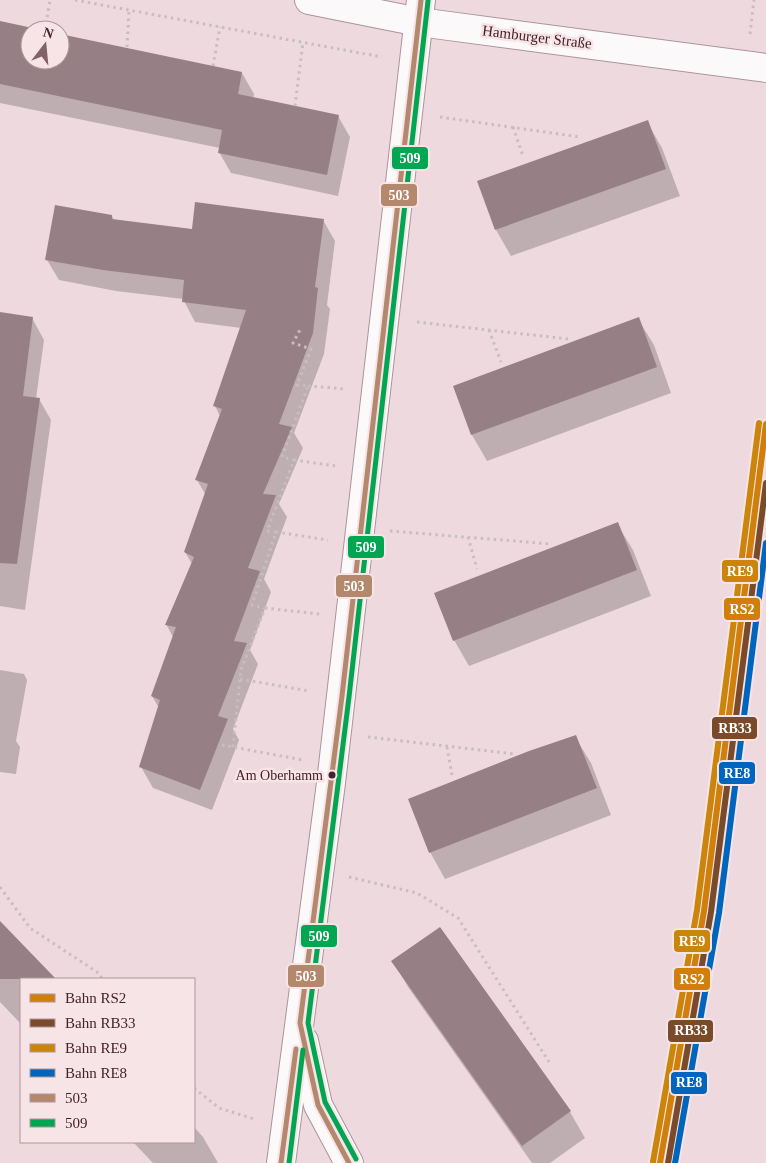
<svg xmlns="http://www.w3.org/2000/svg" width="766" height="1163" font-family="'Times New Roman',serif">
	<style>
		.shadow { fill: #0003 }
		.building { fill: #978085 }
		.lines { fill: none; stroke-linecap: round; stroke-linejoin: round }
		.minor-casing { stroke: #ab9499; stroke-width: 30 }
		.tertiary-casing { stroke: #ab9499; stroke-width: 30 }
		.path { stroke: #c8bec0; stroke-width: 3; stroke-dasharray: 2.5 4; stroke-linecap: butt }
		.minor { stroke: #fcf9fa; stroke-width: 28 }
		.tertiary { stroke: #fcf9fa; stroke-width: 28 }
		.bus-1-casing { stroke: #f7e4e7; stroke-width: 9 }
		.bus-2-casing { stroke: #f7e4e7; stroke-width: 9 }
		.bus-1 { stroke: #b3886d; stroke-width: 5 }
		.bus-2 { stroke: #00a651; stroke-width: 5 }
		.rail-1-casing { stroke: #f7e4e7; stroke-width: 10 }
		.rail-2-casing { stroke: #f7e4e7; stroke-width: 10 }
		.rail-3-casing { stroke: #f7e4e7; stroke-width: 10 }
		.rail-4-casing { stroke: #f7e4e7; stroke-width: 10 }
		.rail-1 { stroke: #d07f0a; stroke-width: 6 }
		.rail-2 { stroke: #7a4b2a; stroke-width: 6 }
		.rail-3 { stroke: #ca850a; stroke-width: 6 }
		.rail-4 { stroke: #0065bd; stroke-width: 6 }
		.bus-dot { fill: #44222a; stroke: #f7e4e7; stroke-width: 2 }
		.labels { text-anchor: middle; dominant-baseline: central; stroke-width: 5; stroke-linejoin: round; paint-order: stroke }
		.bus-label { font-size: 14px; fill: #44222a; stroke: #f7e4e7; text-anchor: end }
		.street-label { font-size: 15px; fill: #44222a; stroke: #f7e4e7 }
		.line-badge { stroke: #f7e4e7; stroke-width: 2 }
		.badge-label { font-size: 14px; text-anchor: middle; font-weight: bold; fill: #fff }
	</style>
	<rect width="100%" height="100%" fill="#eedade"/>
	<g class="shadow">
		<polygon points="0,23 35,30 30,30 30,60 60,60 60,35 242,73 254,94 253,99 338,116 350,137 338,196 231,173 219,152 220,148 0,103"/>
		<polygon points="647,122 662,148 680,196 511,256 496,230"/>
		<polygon points="112,216 114,220 193,231 323,220 335,241 327,305 330,309 324,354 294,433 303,448 279,504 287,517 264,579 271,592 250,650 258,664 233,729 239,740 212,810 153,788 141,767 159,708 152,696 173,637 166,624 192,564 185,552 205,494 197,480 220,416 215,406 241,328 195,322 183,299 116,291 59,280 47,260"/>
		<polygon points="0,314 32,318 44,340 36,399 39,399 51,420 25,610 0,606"/>
		<polygon points="638,319 654,345 671,393 487,461 472,435 455,387"/>
		<polygon points="617,524 633,550 651,596 469,666 454,640"/>
		<polygon points="0,670 24,674 27,680 16,741 20,747 16,774 0,772"/>
		<polygon points="575,737 591,763 611,815 445,879 430,852"/>
		<polygon points="0,923 54,979 21,979 21,1024 0,1002"/>
		<polygon points="393,961 570,1112 585,1138 550,1163 532,1163 408,987"/>
		<polygon points="194,1127 203,1137 218,1163 153,1163 133,1142 194,1142"/>
	</g>
	<g class="building">
		<polygon points="0,21 42,30 30,30 30,60 60,60 60,34 242,72 238,94 339,115 327,175 218,153 222,130 0,84"/>
		<polygon points="648,120 666,169 495,230 477,181"/>
		<polygon points="195,202 324,219 315,287 318,288 313,333 279,424 292,427 263,494 276,495 248,568 260,571 234,641 247,643 218,716 228,719 200,790 139,767 160,700 151,696 176,627 165,625 194,557 184,552 208,484 195,480 222,409 213,406 246,310 182,302 184,280 103,270 45,260 55,205 112,215 112,219 192,229"/>
		<polygon points="0,312 33,317 23,396 40,398 17,564 0,563"/>
		<polygon points="639,317 657,367 471,435 453,386"/>
		<polygon points="618,522 637,570 453,641 434,593"/>
		<polygon points="576,735 597,788 429,853 408,799 529,751"/>
		<polygon points="0,921 56,979 0,979"/>
		<polygon points="440,927 571,1111 522,1146 391,961"/>
	</g>
	<g class="lines">
		<g class="minor-casing">
			<polyline id="minor" points="309,0 419,22 766,68"/>
		</g>
		<g class="tertiary-casing">
			<g id="tertiary">
				<polyline points="304,1041 318,1105 349,1163"/>
				<polyline points="281,1163 331,783 421,0"/>
			</g>
		</g>
		<g class="path">
			<polyline points="75,0 382,57"/>
			<polyline points="45,30 50,0"/>
			<polyline points="750,34 754,0"/>
			<polyline points="127,47 129,10"/>
			<polyline points="213,66 220,27"/>
			<polyline points="295,106 303,42"/>
			<polyline points="440,117 580,137"/>
			<polyline points="513,127 523,156"/>
			<polyline points="417,322 568,339"/>
			<polyline points="489,330 501,362"/>
			<polyline points="308,386 345,389"/>
			<polyline points="294,460 336,466"/>
			<polyline points="390,531 552,544"/>
			<polyline points="276,532 328,540"/>
			<polyline points="468,537 477,569"/>
			<polyline points="265,608 319,614"/>
			<polyline points="240,679 309,691"/>
			<polyline points="368,737 515,754"/>
			<polyline points="222,745 303,760"/>
			<polyline points="233,747 241,670 265,608 252,605 276,532 267,531 294,460 282,457 308,386 297,385 311,349 293,343 301,328"/>
			<polyline points="447,747 452,775"/>
			<polyline points="349,877 417,893 458,918 549,1062"/>
			<polyline points="0,887 30,928 100,974 102,979"/>
			<polyline points="194,1088 219,1108 254,1119"/>
		</g>
		<use href="#minor" class="minor"/>
		<use href="#tertiary" class="tertiary"/>
		<g class="bus-1-casing">
			<g id="bus-1">
				<polyline points="281,1163 296,1049"/>
				<polyline points="349,1163 318,1105 300,1023 342,696 421,0"/>
			</g>
		</g>
		<g class="bus-2-casing">
			<g id="bus-2">
				<polyline points="356,1159 325,1102 308,1023 349,697 428,1"/>
				<polyline points="289,1163 303,1050"/>
			</g>
		</g>
		<use href="#bus-1" class="bus-1"/>
		<use href="#bus-2" class="bus-2"/>
		<g class="rail-1-casing">
			<polyline id="rail-1" points="660,1163 704,911 766,424"/>
		</g>
		<g class="rail-2-casing">
			<polyline id="rail-2" points="668,1163 711,912 766,483"/>
		</g>
		<g class="rail-3-casing">
			<polyline id="rail-3" points="653,1162 697,910 759,423"/>
		</g>
		<g class="rail-4-casing">
			<polyline id="rail-4" points="675,1163 719,913 766,543"/>
		</g>
		<use href="#rail-1" class="rail-1"/>
		<use href="#rail-2" class="rail-2"/>
		<use href="#rail-3" class="rail-3"/>
		<use href="#rail-4" class="rail-4"/>
	</g>
	<circle class="bus-dot" cx="332" cy="775" r="4.5"/>
	<g class="labels">
		<g class="bus-label">
			<text x="323" y="775">Am Oberhamm</text>
		</g>
		<g class="street-label">
			<text transform="translate(537 37) rotate(7)">Hamburger Straße</text>
		</g>
	</g>
	<g class="line-badge">
		<rect x="391" y="146" width="38" height="24" rx="5" fill="#00a651"/>
		<rect x="380" y="183" width="38" height="24" rx="5" fill="#b3886d"/>
		<rect x="347" y="535" width="38" height="24" rx="5" fill="#00a651"/>
		<rect x="721" y="559" width="38" height="24" rx="5" fill="#ca850a"/>
		<rect x="335" y="574" width="38" height="24" rx="5" fill="#b3886d"/>
		<rect x="723" y="597" width="38" height="24" rx="5" fill="#d07f0a"/>
		<rect x="711" y="716" width="47" height="24" rx="5" fill="#7a4b2a"/>
		<rect x="718" y="761" width="38" height="24" rx="5" fill="#0065bd"/>
		<rect x="300" y="924" width="38" height="24" rx="5" fill="#00a651"/>
		<rect x="673" y="929" width="38" height="24" rx="5" fill="#ca850a"/>
		<rect x="287" y="964" width="38" height="24" rx="5" fill="#b3886d"/>
		<rect x="673" y="967" width="38" height="24" rx="5" fill="#d07f0a"/>
		<rect x="667" y="1019" width="47" height="24" rx="5" fill="#7a4b2a"/>
		<rect x="670" y="1071" width="38" height="24" rx="5" fill="#0065bd"/>
	</g>
	<g class="badge-label">
		<text x="410" y="163">509</text>
		<text x="399" y="200">503</text>
		<text x="366" y="552">509</text>
		<text x="740" y="576">RE9</text>
		<text x="354" y="591">503</text>
		<text x="742" y="614">RS2</text>
		<text x="735" y="733">RB33</text>
		<text x="737" y="778">RE8</text>
		<text x="319" y="941">509</text>
		<text x="692" y="946">RE9</text>
		<text x="306" y="981">503</text>
		<text x="692" y="984">RS2</text>
		<text x="691" y="1035">RB33</text>
		<text x="689" y="1087">RE8</text>
	</g>
	<rect x="20" y="978" width="175" height="165" fill="#f7e4e7" stroke="#af969b"/>
	<rect x="30" y="994" width="25" height="8" fill="#d07f0a" stroke="#af969b"/>
	<text x="65" y="1003" font-size="15" fill="#44222a">Bahn RS2</text>
	<rect x="30" y="1019" width="25" height="8" fill="#7a4b2a" stroke="#af969b"/>
	<text x="65" y="1028" font-size="15" fill="#44222a">Bahn RB33</text>
	<rect x="30" y="1044" width="25" height="8" fill="#ca850a" stroke="#af969b"/>
	<text x="65" y="1053" font-size="15" fill="#44222a">Bahn RE9</text>
	<rect x="30" y="1069" width="25" height="8" fill="#0065bd" stroke="#af969b"/>
	<text x="65" y="1078" font-size="15" fill="#44222a">Bahn RE8</text>
	<rect x="30" y="1094" width="25" height="8" fill="#b3886d" stroke="#af969b"/>
	<text x="65" y="1103" font-size="15" fill="#44222a">503</text>
	<rect x="30" y="1119" width="25" height="8" fill="#00a651" stroke="#af969b"/>
	<text x="65" y="1128" font-size="15" fill="#44222a">509</text>
	<g transform="translate(45 45) rotate(16)"><circle r="24" fill="#f7e4e7" stroke="#af969b"/>
	<path d="M0-4L9 19L0 12L-9 19Z" fill="#806269"/>
	<text y="-8" font-size="14" font-weight="bold" text-anchor="middle" fill="#44222a">N</text>
	</g>
</svg>
